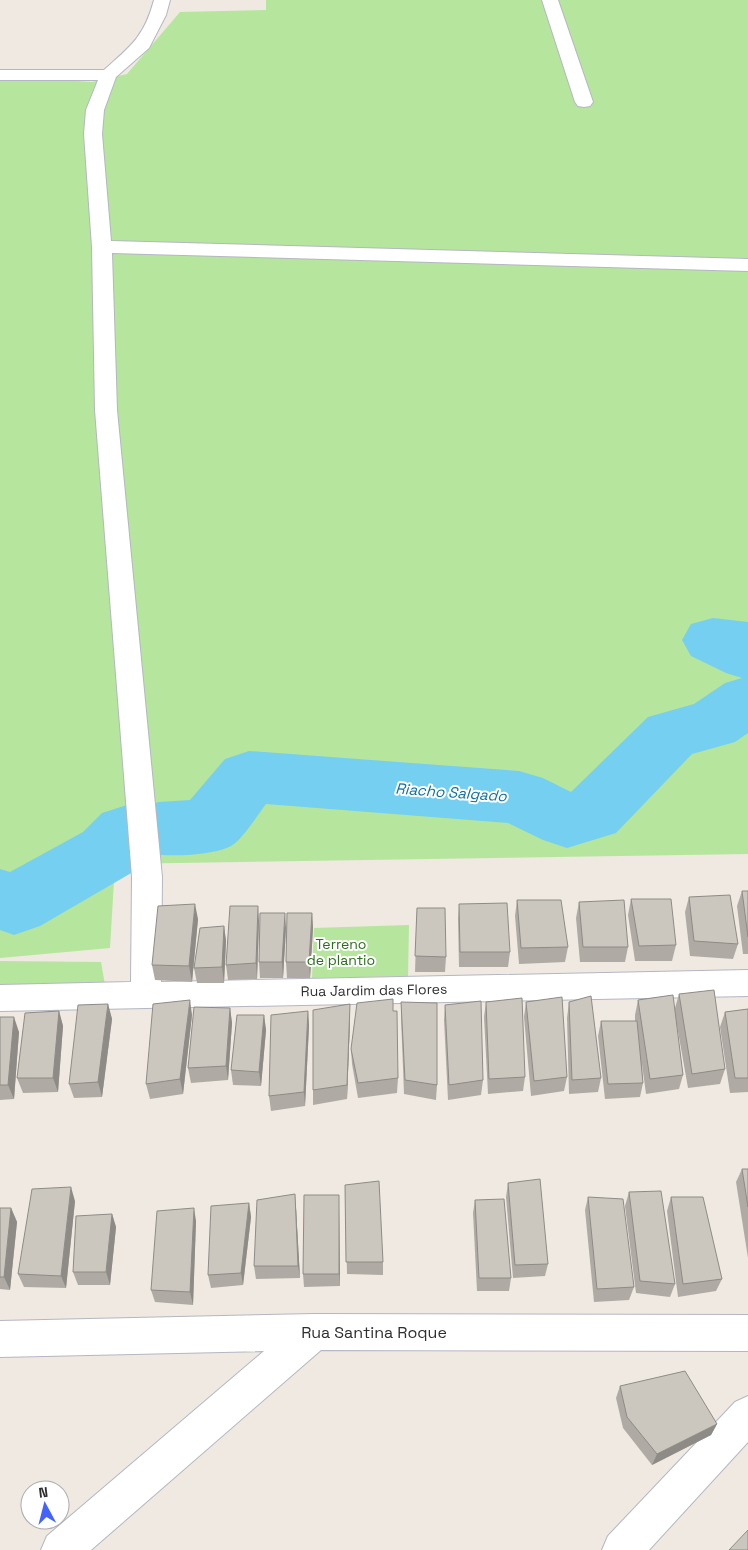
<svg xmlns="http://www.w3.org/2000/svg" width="748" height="1550" font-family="'Space Grotesk',sans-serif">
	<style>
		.green { fill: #b6e59e }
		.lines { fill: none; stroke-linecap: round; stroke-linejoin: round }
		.river { fill: #75cff0; fill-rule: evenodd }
		.street-casing { stroke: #b4b7c1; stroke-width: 2 }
		.street { fill: #fff; fill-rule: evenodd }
		.wall { fill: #afaba4 }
		.shaded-wall { fill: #8e8b86 }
		.building { fill: #cbc7bf; stroke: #8e8b86 }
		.labels { text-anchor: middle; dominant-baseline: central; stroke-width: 4; stroke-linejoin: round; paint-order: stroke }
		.park-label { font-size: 14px; fill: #2c6e1b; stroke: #fff }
		.street-label { font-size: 14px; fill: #2e2e2e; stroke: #fff }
		.water-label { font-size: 15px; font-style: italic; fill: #0d6fa3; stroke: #fff }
		.near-street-label { font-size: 16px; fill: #2e2e2e; stroke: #fff }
	</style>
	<rect width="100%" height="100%" fill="#efe9e1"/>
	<g class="green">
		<polygon points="266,0 748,0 748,854 115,864 110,948 0,958 0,76 92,82 127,74 180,12 266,10"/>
		<polygon points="409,925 408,976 312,978 314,928"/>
		<polygon points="0,961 101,962 105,985 0,984"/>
	</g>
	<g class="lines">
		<path class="river" d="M713,618L748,622V733L735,742L692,754L616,833L567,848L543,840L508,823L266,804C257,816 245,835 234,844C221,855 165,858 150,853L133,872L40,926L14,935L0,930V869L10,872L83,832L102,813L127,805L139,808L159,802L190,800L225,759L249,751L519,771L543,778L571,792L648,717L694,704L725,683L742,678L726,673L691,656L682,640L691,624Z"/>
		<g class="street-casing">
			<g id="street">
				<path d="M154,0H170L166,15L149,48L116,77L104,110L102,134L111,241L748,259V271L112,253L117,410L162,877L161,982L748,970V996L0,1011V985L131,982L132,877L95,410L92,247L84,134L86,110L98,80H0V70H104C131,46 144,37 154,0Z"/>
				<polygon points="542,0 558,0 593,102 590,106 584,107 578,106 575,102"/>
				<polygon points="314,1314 748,1315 748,1351 321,1350 91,1550 41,1550 47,1536 264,1351 0,1357 0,1321"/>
				<polygon points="748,1396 748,1442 649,1550 602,1550 608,1536 735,1402"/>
			</g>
		</g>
		<use href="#street" class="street"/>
	</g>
	<g class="wall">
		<polygon points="742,891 748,891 748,954 743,954 737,906"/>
		<polygon points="689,897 738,944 733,959 690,956 685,912"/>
		<polygon points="631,899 676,945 672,961 635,961 628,915"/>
		<polygon points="517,900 568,947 565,962 519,964 515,916"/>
		<polygon points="579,902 628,947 625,962 580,962 576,918"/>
		<polygon points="459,904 510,952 508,967 459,967 458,919"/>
		<polygon points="417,908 446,957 445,972 415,972"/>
		<polygon points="312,913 313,928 310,978 287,978 286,962"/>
		<polygon points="198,919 192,982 155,980 152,965"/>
		<polygon points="259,921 257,979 228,980 226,965"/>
		<polygon points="224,926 226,941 224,983 197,983 194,968"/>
		<polygon points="286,928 283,978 260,978 259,962"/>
		<polygon points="679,994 725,1069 720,1084 688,1088 676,1020 683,1075 679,1089 646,1094 642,1064 643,1083 640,1097 605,1099 598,1036 601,1021 635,1021 635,1015 638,1000 675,1008"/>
		<polygon points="401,1002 437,1085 436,1100 404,1094 401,1017"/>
		<polygon points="486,1002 525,1077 523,1091 488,1094 484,1017"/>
		<polygon points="526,1002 567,1077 564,1091 531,1096 524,1017"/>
		<polygon points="569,1002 601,1078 598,1092 569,1094 567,1018"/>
		<polygon points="108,1004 112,1019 102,1097 74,1098 69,1084"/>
		<polygon points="445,1005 483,1080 481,1095 448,1100 444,1020"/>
		<polygon points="230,1008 232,1023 228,1080 191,1083 188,1068"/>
		<polygon points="748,1009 748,1092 730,1093 720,1027 725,1012"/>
		<polygon points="59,1011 63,1026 58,1092 23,1093 17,1078"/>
		<polygon points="308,1011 309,1026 305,1106 271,1111 269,1096"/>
		<polygon points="393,1011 398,1078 397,1093 358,1098 352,1064 351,1049"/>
		<polygon points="192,1015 183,1094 150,1099 146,1084"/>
		<polygon points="264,1015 266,1030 261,1086 233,1085 231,1070"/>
		<polygon points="0,1017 19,1032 14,1099 0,1100"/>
		<polygon points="350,1020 347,1099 313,1105 313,1090"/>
		<polygon points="742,1169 748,1169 748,1258 736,1182"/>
		<polygon points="508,1183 548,1264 545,1276 513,1278 506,1197"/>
		<polygon points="345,1185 383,1262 383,1275 347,1274"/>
		<polygon points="629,1192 675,1284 670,1297 636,1293 625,1206"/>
		<polygon points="339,1195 340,1286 304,1287 303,1274"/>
		<polygon points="588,1197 634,1287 629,1300 594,1302 585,1210"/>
		<polygon points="671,1197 722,1279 716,1291 678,1297 667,1211"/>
		<polygon points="475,1200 511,1278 509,1291 477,1291 473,1213"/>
		<polygon points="75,1201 66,1288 24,1287 18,1274"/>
		<polygon points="249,1203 251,1217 243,1285 211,1288 208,1275"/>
		<polygon points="0,1208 11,1208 17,1222 10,1290 0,1289"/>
		<polygon points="296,1208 300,1278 256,1279 254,1266"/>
		<polygon points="112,1214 116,1227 110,1285 78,1285 73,1272"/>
		<polygon points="196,1221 193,1305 155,1302 151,1290"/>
		<polygon points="620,1386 717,1424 711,1435 652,1465 623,1428 616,1398"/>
	</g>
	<g class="shaded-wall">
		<polygon points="195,904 198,919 192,982 189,966"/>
		<polygon points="258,906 259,921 257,979 256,963"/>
		<polygon points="285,913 286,928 283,978 282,962"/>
		<polygon points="312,913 313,928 310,978 309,962"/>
		<polygon points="224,926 226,941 224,983 222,967"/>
		<polygon points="190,1000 192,1015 183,1094 180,1079"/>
		<polygon points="108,1004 112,1019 102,1097 98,1082"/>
		<polygon points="350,1004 350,1020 347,1099 347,1085"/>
		<polygon points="230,1008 232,1023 228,1080 226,1066"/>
		<polygon points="59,1011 63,1026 58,1092 53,1078"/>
		<polygon points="308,1011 309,1026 305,1106 304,1092"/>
		<polygon points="264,1015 266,1030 261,1086 259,1072"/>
		<polygon points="14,1017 19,1032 14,1099 8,1085"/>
		<polygon points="71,1187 75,1201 66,1288 61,1276"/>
		<polygon points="295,1194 296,1208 300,1278 298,1266"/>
		<polygon points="339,1195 339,1209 340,1286 339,1274"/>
		<polygon points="249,1203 251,1217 243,1285 241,1273"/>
		<polygon points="11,1208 17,1222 10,1290 4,1277"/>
		<polygon points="194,1208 196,1221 193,1305 190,1292"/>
		<polygon points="112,1214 116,1227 110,1285 106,1272"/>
		<polygon points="717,1424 711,1435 652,1465 657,1454"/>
	</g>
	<g class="building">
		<polygon points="742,891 748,891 748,937"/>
		<polygon points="730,895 738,944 694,941 689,897"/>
		<polygon points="631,899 671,899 676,945 639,946"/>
		<polygon points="517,900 561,900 568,947 521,948"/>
		<polygon points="624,900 628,947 583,947 579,902"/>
		<polygon points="507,903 510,952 460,952 459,904"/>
		<polygon points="195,904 189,966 152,965 158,906"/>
		<polygon points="230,906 258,906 256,963 226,965"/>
		<polygon points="417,908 445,908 446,957 415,956"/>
		<polygon points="260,913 285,913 282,962 259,962"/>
		<polygon points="287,913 312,913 309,962 286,962"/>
		<polygon points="224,926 222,967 194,968 200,928"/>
		<polygon points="714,990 725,1069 692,1074 679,994"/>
		<polygon points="673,995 683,1075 650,1079 638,1000"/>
		<polygon points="591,996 601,1078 572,1080 569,1002"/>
		<polygon points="562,997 567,1077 534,1081 526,1002"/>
		<polygon points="522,998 525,1077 489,1079 486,1002"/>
		<polygon points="393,999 393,1011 397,1011 398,1078 358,1083 351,1049 357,1003"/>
		<polygon points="190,1000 180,1079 146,1084 153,1004"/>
		<polygon points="481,1001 483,1080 449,1085 445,1005"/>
		<polygon points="401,1002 437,1003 437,1085 405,1080"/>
		<polygon points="108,1004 98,1082 69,1084 78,1005"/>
		<polygon points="350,1004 347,1085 313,1090 313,1010"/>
		<polygon points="194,1007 230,1008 226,1066 188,1068"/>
		<polygon points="748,1009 748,1078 735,1078 725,1012"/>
		<polygon points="59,1011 53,1078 17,1078 25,1013"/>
		<polygon points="308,1011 304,1092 269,1096 271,1015"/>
		<polygon points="237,1015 264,1015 259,1072 231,1070"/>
		<polygon points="0,1017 14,1017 8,1085 0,1085"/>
		<polygon points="601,1021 637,1021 643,1083 608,1084"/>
		<polygon points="742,1169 748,1169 748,1207"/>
		<polygon points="540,1179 548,1264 515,1265 508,1183"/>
		<polygon points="379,1181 383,1262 346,1262 345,1185"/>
		<polygon points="71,1187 61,1276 18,1274 32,1189"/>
		<polygon points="661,1191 675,1284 640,1281 629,1192"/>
		<polygon points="295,1194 298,1266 254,1266 257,1200"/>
		<polygon points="304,1195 339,1195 339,1274 303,1274"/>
		<polygon points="588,1197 623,1199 634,1287 597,1289"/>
		<polygon points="671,1197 703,1197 722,1279 683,1284"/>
		<polygon points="504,1199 511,1278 479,1278 475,1200"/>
		<polygon points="249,1203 241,1273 208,1275 211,1206"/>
		<polygon points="0,1208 11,1208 4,1277 0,1277"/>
		<polygon points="194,1208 190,1292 151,1290 157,1211"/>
		<polygon points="112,1214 106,1272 73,1272 76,1216"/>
		<polygon points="685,1371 717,1424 657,1454 627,1417 620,1386"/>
		<polygon points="748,1530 748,1550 729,1550"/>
	</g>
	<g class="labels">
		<g class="park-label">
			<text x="341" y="944">Terreno<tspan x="341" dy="16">de plantio</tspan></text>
		</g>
		<g class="street-label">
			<text transform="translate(374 990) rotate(-1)">Rua Jardim das Flores</text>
		</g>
		<g class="water-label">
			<text transform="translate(451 792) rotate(4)">Riacho Salgado</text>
		</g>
		<g class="near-street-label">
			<text x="374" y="1332">Rua Santina Roque</text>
		</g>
	</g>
	<g transform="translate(45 1505) rotate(353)"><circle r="24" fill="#ffffff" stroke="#ababab"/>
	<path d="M0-4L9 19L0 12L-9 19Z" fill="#4264fb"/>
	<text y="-8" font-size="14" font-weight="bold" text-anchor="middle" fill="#2e2e2e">N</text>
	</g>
</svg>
